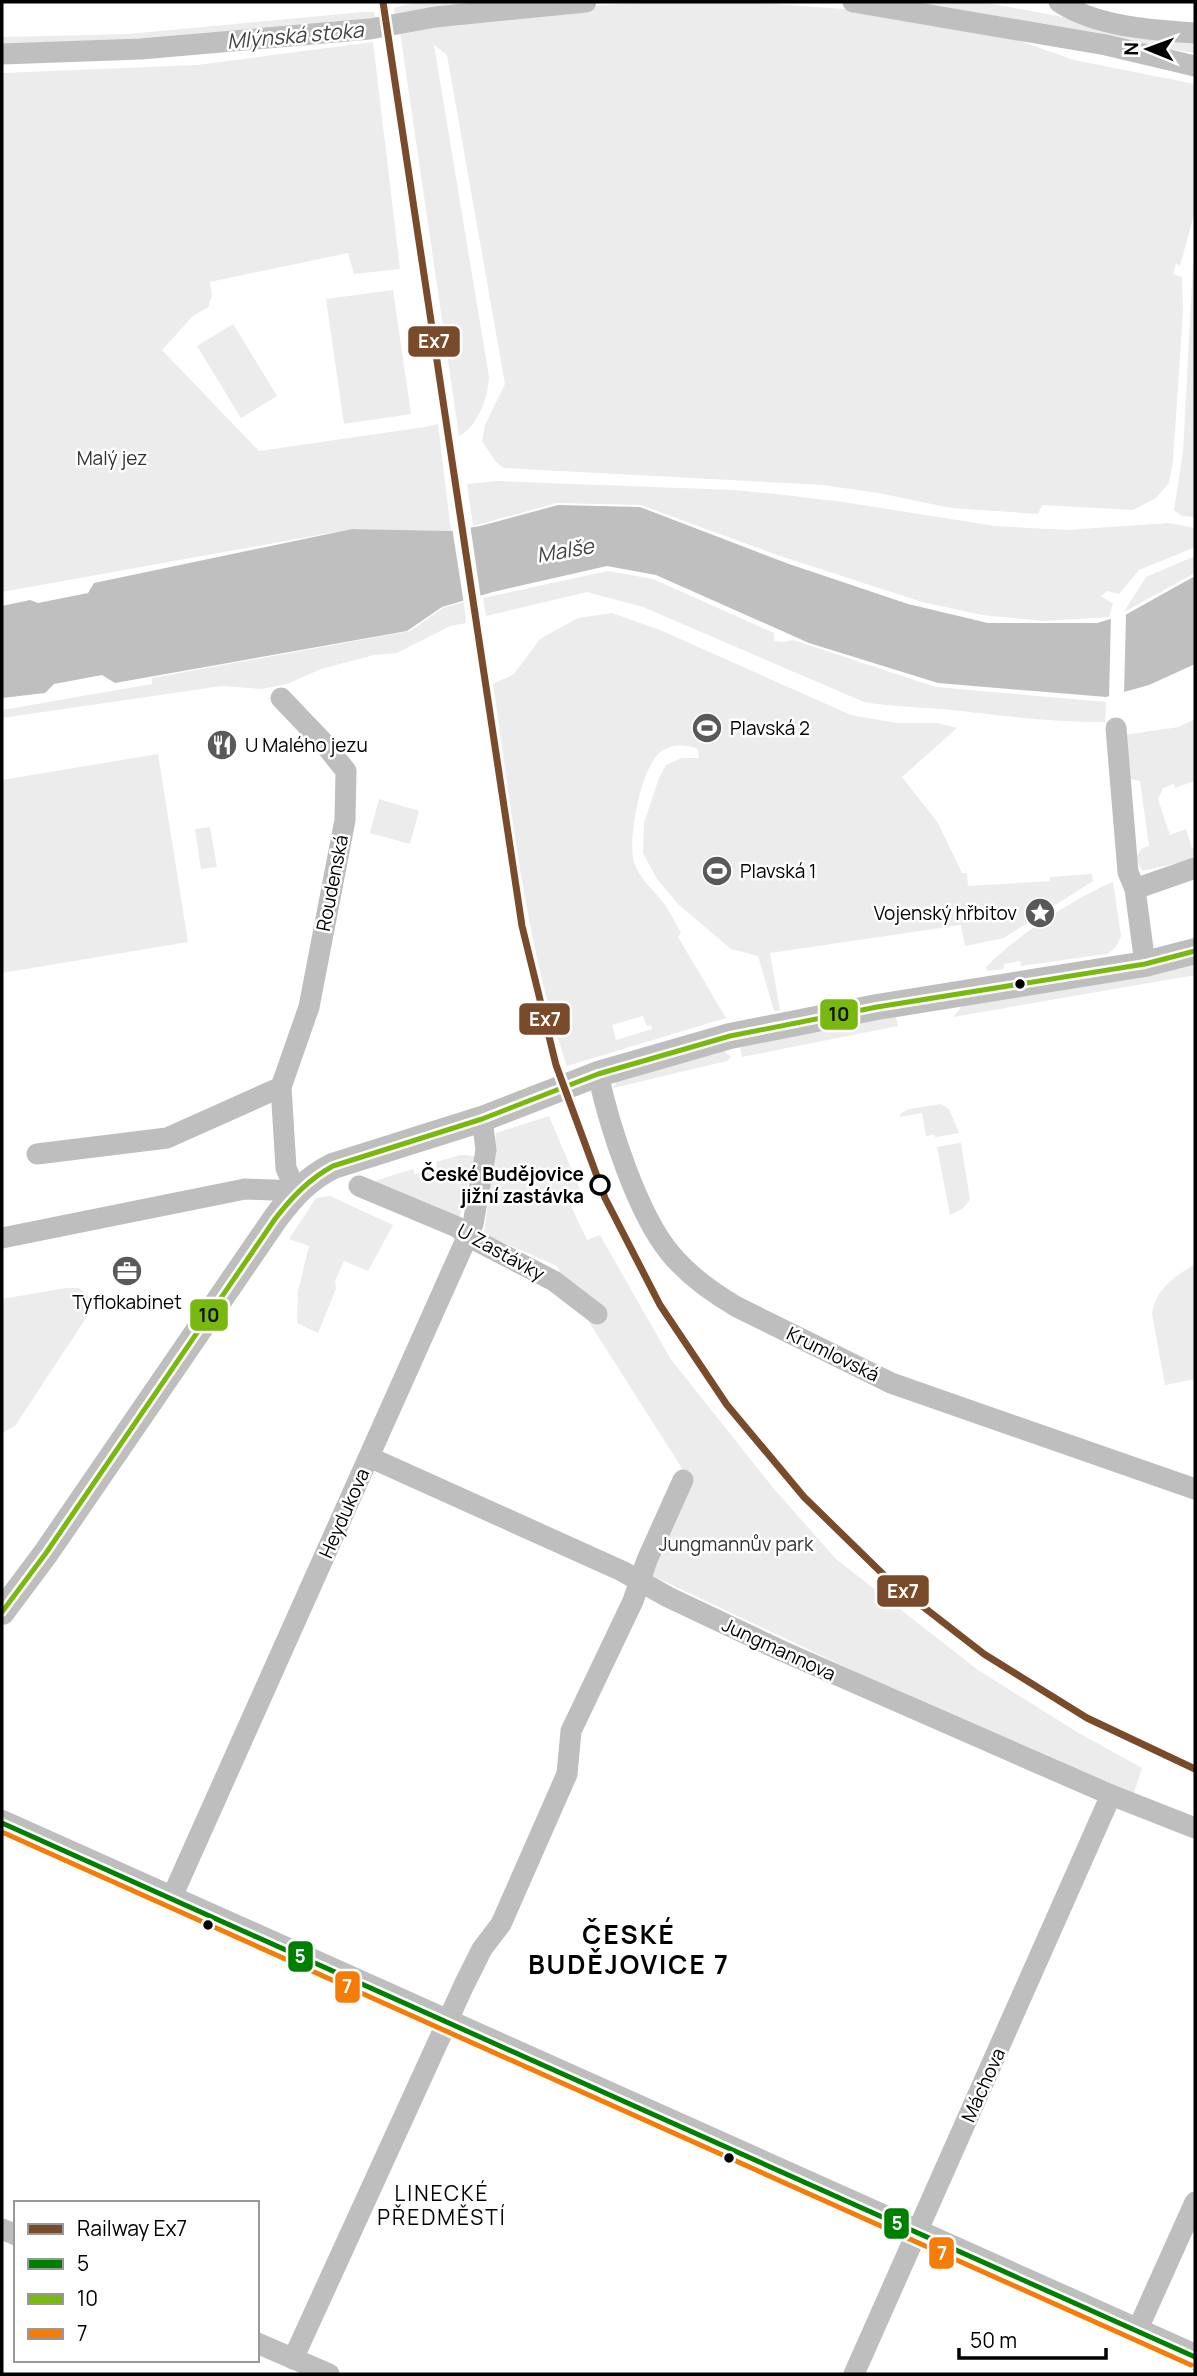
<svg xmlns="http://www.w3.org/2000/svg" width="1197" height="2376" font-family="Manrope,sans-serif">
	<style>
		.green { fill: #ececec; fill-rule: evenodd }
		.water { fill: #bfbfbf }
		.pier { fill: #fff }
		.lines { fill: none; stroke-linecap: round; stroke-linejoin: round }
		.canal { stroke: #bfbfbf; stroke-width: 21 }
		.minor { stroke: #bebebe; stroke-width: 21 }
		.tertiary { stroke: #bebebe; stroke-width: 26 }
		.bus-1-casing { stroke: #fff; stroke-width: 10 }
		.bus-2-casing { stroke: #fff; stroke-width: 10 }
		.bus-3-casing { stroke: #fff; stroke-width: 10 }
		.bus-1 { stroke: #008000; stroke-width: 5 }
		.bus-2 { stroke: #79b90f; stroke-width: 5 }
		.bus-3 { stroke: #f47c07; stroke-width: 5 }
		.rail-1-casing { stroke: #fff; stroke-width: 12 }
		.rail-1 { stroke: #7a4b2a; stroke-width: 7 }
		.bus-dot { fill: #000; stroke: #fff; stroke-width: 2.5 }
		.stop-dot { fill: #fff; stroke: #000; stroke-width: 3.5 }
		.labels { text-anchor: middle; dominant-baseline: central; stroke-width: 5; stroke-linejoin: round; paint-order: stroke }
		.park-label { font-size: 19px; fill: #333; stroke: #fff }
		.poi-label { font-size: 19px; fill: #000; stroke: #fff; text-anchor: start }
		.street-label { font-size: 19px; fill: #000; stroke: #fff }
		.stop-label { font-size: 19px; font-weight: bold; fill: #000; stroke: #fff; text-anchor: end }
		.water-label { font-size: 21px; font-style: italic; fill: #444; stroke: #fff }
		.neighbourhood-label { font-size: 21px; letter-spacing: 2px; fill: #000; stroke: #fff }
		.district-label { font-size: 26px; font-weight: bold; letter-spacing: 2px; fill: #000; stroke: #fff }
		.line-badge { stroke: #fff; stroke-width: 2.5 }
		.badge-label { font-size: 19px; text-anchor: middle; font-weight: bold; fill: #fff }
		.pale-badge-label { font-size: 19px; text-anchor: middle; font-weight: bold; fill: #111 }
	</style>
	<rect width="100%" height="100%" fill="#fff"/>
	<g class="green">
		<polygon points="416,2 544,2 395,17 394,8"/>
		<path d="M665,2H750L844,9L905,18L1009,37L1074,60L1195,84V211L1180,266L1176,263L1173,274L1182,277L1183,312L1173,461L1169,483L1156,498L1133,510L1042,505L1038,514L951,508L878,493L823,485L504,468L496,462L482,441L485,425L505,384L447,55L434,45L489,377C488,398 478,426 459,436L400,32C438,28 475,19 513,14C564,7 614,4 665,2Z"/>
		<polygon points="871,2 982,2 1106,25 1195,38 1195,53 997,24"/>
		<polygon points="362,12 374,12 376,21 191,39 2,48 2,37 128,34"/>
		<polygon points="373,42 400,269 354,274 348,253 210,282 212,296 208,307 193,316 162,350 259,451 425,427 438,424 451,531 352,529 2,592 2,73 197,65"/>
		<polygon points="1195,253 1195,517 1182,516 1174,510 1183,452 1193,264"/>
		<polygon points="393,290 411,414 344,424 326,299"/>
		<polygon points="233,324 277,396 241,418 197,346"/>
		<polygon points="497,481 733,490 776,494 843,502 995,526 1066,530 1169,523 1195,528 1195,547 1139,570 1119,594 1107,591 1101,596 1113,604 1109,617 1043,621 982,615 922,602 777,555 641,505 557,503 473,526 467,484"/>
		<polygon points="1195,556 1195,573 1124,612 1146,577"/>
		<path d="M608,571L653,579L774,633V641L784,642L793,640L936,687L1106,702L1105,722C1052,722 1003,716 952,710C922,707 894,707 864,702L643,607L587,592L486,616L483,598Z"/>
		<polygon points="464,602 466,623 450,626 397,653 374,655 321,669 287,684 262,689 222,686 2,718 2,710 152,684 152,678 410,631 443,608"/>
		<path d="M612,613L660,630L851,715L897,723H938L957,728L902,777L938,823L962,873H967L968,886L1050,881V877L1092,874L1093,881L1004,938L965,946L961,925L770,953L780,1010L774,1011L758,956L731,949L678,904L657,879L643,853L644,823L659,778L666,765L682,758H699L698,749C685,745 675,743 662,751C642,762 627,840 634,862C640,880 654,890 665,905C671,914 676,924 681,933L678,937L726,1018L567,1066C525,944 512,812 493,684L514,674L540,639L578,618ZM643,1016L647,1026L651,1025L652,1029L616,1040L612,1025Z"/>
		<polygon points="1195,719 1195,781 1175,788 1174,784 1163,788 1158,799 1170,835 1186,829 1192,848 1195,847 1195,859 1142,871 1136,858 1141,849 1149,846 1140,781 1127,778 1124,735 1179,727"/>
		<polygon points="158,754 188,942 2,973 2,780"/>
		<polygon points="379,799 419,811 410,844 370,833"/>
		<polygon points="210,827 217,867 201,869 195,829"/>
		<path d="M1113,882L1121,936L1116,947L1107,954L1021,966L1020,961L1004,964V969L987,971L986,967C1015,937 1074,898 1113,882Z"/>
		<polygon points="1195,961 1195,975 953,1017 963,1005 1108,982"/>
		<polygon points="895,1013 898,1026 742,1057 740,1046"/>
		<polygon points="722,1049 731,1057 727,1061 613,1088 617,1081"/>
		<polygon points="941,1104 949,1109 959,1133 935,1137 934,1135 926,1136 922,1113 900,1117 901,1113 909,1109"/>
		<polygon points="549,1116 583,1197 570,1204 587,1240 600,1235 670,1358 774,1489 836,1559 978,1670 1077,1732 1142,1768 1131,1802 651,1575 692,1484 568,1289 557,1266 484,1234 496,1133"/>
		<polygon points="961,1143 970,1200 962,1209 950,1215 937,1147"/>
		<polygon points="461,1155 475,1156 459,1219 371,1182 413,1169 415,1174 437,1168 436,1162"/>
		<polygon points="330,1196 393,1225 368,1271 344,1261 335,1281 336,1289 318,1333 297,1323 298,1291 309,1246 289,1239 316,1198"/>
		<path d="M1195,1264V1379L1165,1385L1152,1314C1155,1290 1175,1276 1195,1264Z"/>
		<polygon points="66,1288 79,1288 88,1296 89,1307 86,1318 15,1426 2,1433 2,1299"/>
	</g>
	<polygon class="water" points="558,505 640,507 789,564 908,604 988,623 1097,623 1127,614 1195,576 1195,664 1149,685 1106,697 938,683 809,643 656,575 607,566 493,592 442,607 407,631 115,683 102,675 54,684 45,693 2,698 2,606 30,600 38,603 88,593 94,583 352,529 451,531 480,526"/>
	<g class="pier">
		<polygon points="470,524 481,599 464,604 452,527"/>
		<polygon points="1117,613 1126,614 1124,695 1109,699 1111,615"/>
	</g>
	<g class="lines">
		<g class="canal">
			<polyline points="853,2 1106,45 1195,66"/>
			<polyline points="2,54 141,49 370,29 435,17 586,2"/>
		</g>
		<g class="minor">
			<path d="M1059,2C1097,27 1151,30 1195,33"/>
			<polyline points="1116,728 1128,872 1135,889 1145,964"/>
			<polyline points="1135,889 1195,868"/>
			<path d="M598,1074C609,1125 637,1213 670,1253C688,1275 713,1293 737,1307L891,1383L1195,1489"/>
			<polyline points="37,1154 167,1138 281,1087"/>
			<polyline points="359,1186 457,1227 467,1236 554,1281 597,1314"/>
			<polyline points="2,1238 245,1189 296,1191 286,1168 281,1087 309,1007 345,820 346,771 322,741 281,698"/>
			<polyline points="369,1457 622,1571 668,1597 782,1651 1111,1795 1195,1828"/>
			<polyline points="171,1899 473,1224 486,1150 482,1119"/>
			<polyline points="2,2229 16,2235"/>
			<polyline points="1137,2331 1195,2202"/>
			<polyline points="257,2343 329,2374"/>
			<polyline points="293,2359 464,1985 482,1949 501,1924 567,1774 571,1731 633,1601 647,1560 683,1480"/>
			<polyline points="854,2374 1111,1795"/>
		</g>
		<g class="tertiary">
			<path d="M2,1612L46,1553L275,1219C292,1196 307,1179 333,1166L482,1119L598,1074L730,1036L877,1007L1145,964L1195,951"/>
			<polyline points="2,1823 1195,2357"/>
		</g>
		<g class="bus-1-casing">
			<polyline id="bus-1" points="2,1823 1195,2357"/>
		</g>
		<g class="bus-2-casing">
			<path id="bus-2" d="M2,1612L46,1553L275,1219C292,1197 309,1179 333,1166L482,1119L598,1074L730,1036L877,1007L1145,964L1195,951"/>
		</g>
		<g class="bus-3-casing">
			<polyline id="bus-3" points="2,1832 1191,2365"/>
		</g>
		<use href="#bus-1" class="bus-1"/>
		<use href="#bus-2" class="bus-2"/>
		<use href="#bus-3" class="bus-3"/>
		<g class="rail-1-casing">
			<polyline id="rail-1" points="383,2 522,926 556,1065 605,1198 660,1305 727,1405 804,1497 890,1581 984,1654 1087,1718 1195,1769"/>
		</g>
		<use href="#rail-1" class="rail-1"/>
	</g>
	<defs>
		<g id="stadium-disc" transform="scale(1.575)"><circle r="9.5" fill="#595959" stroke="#fff"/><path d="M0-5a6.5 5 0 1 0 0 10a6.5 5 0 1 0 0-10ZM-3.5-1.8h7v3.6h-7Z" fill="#fff"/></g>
		<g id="restaurant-disc" transform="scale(1.575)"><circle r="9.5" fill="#595959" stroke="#fff"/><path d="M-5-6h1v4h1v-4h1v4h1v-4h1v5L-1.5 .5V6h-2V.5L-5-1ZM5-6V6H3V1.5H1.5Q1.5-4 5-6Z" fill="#fff"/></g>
		<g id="sight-disc" transform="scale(1.575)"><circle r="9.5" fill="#595959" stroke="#fff"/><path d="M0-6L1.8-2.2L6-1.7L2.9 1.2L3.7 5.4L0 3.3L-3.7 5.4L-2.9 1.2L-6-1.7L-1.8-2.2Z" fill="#fff"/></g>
		<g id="office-disc" transform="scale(1.575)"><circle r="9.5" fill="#595959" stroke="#fff"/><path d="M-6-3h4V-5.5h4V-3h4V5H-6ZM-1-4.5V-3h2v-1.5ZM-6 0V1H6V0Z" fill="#fff"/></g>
	</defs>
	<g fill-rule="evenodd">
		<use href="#stadium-disc" x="707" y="728"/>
		<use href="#restaurant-disc" x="222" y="745"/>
		<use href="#stadium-disc" x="717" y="871"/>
		<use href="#sight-disc" x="1040" y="913"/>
		<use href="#office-disc" x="127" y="1271"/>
	</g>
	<g class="bus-dot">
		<circle cx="1020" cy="984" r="6"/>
		<circle cx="208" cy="1925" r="6"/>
		<circle cx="729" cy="2158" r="6"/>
	</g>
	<circle class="stop-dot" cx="600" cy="1185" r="9"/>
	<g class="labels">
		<g class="park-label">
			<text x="112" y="458">Malý jez</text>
			<text x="736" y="1544">Jungmannův park</text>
		</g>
		<g class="poi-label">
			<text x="730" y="728">Plavská 2</text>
			<text x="245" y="745">U Malého jezu</text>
			<text x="740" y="871">Plavská 1</text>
			<text x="1017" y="913" text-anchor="end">Vojenský hřbitov</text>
			<text x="127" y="1302" text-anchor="middle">Tyflokabinet</text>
		</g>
		<g class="street-label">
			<text transform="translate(332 883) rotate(-79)">Roudenská</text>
			<text transform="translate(501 1252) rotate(29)">U Zastávky</text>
			<text transform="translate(833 1354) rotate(26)">Krumlovská</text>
			<text transform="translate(344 1513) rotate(-66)">Heydukova</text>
			<text transform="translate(779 1649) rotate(25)">Jungmannova</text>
			<text transform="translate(983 2085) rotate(-66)">Máchova</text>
		</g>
		<g class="stop-label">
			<text x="584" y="1174">České Budějovice<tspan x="584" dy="22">jižní zastávka</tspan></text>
		</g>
		<g class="water-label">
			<text transform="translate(295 35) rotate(-5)">Mlýnská stoka</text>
			<text transform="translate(565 550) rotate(-10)">Malše</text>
		</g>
		<g class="neighbourhood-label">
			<text x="442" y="2193">LINECKÉ<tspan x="442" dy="24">PŘEDMĚSTÍ</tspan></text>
		</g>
		<g class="district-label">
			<text x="629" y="1934">ČESKÉ<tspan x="629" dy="30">BUDĚJOVICE 7</tspan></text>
		</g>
	</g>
	<g class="line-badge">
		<rect x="407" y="325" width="54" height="33" rx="7" fill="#7a4b2a"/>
		<rect x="819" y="998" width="40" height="33" rx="7" fill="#79b90f"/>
		<rect x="518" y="1002" width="53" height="34" rx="7" fill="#7a4b2a"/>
		<rect x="189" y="1298" width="40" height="34" rx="7" fill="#79b90f"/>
		<rect x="876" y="1574" width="54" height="34" rx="7" fill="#7a4b2a"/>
		<rect x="287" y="1940" width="27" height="33" rx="7" fill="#008000"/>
		<rect x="334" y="1970" width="27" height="34" rx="7" fill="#f47c07"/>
		<rect x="883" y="2207" width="27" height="33" rx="7" fill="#008000"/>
		<rect x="928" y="2236" width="27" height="34" rx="7" fill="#f47c07"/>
	</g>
	<g class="badge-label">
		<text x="434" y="348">Ex7</text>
		<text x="545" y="1026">Ex7</text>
		<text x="903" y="1598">Ex7</text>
		<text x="300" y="1963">5</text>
		<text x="347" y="1993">7</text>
		<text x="897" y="2230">5</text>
		<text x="942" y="2260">7</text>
	</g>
	<g class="pale-badge-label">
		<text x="839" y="1021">10</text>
		<text x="209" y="1322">10</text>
	</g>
	<rect width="1197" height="2376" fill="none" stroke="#000000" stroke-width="7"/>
	<rect x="14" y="2201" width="245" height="161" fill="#ffffff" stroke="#999999" stroke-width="2"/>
	<rect x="28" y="2224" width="35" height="10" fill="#7a4b2a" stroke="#999999" stroke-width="2"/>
	<text x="77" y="2236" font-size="21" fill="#000000">Railway Ex7</text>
	<rect x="28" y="2259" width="35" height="10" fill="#008000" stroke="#999999" stroke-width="2"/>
	<text x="77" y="2271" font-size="21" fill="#000000">5</text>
	<rect x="28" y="2294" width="35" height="10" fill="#79b90f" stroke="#999999" stroke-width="2"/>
	<text x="77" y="2306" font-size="21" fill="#000000">10</text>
	<rect x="28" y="2329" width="35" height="10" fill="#f47c07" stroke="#999999" stroke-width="2"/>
	<text x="77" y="2341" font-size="21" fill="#000000">7</text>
	<g transform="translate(1148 49) rotate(271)" stroke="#ffffff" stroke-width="5" paint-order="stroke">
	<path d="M0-5L12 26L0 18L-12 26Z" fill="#000000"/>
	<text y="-10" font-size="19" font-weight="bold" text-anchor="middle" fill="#000000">N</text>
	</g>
	<path d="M959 2348v10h147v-10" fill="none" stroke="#000000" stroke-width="3.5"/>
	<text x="970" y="2348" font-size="21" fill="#000000" stroke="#ffffff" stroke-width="5" paint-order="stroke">50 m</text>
</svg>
